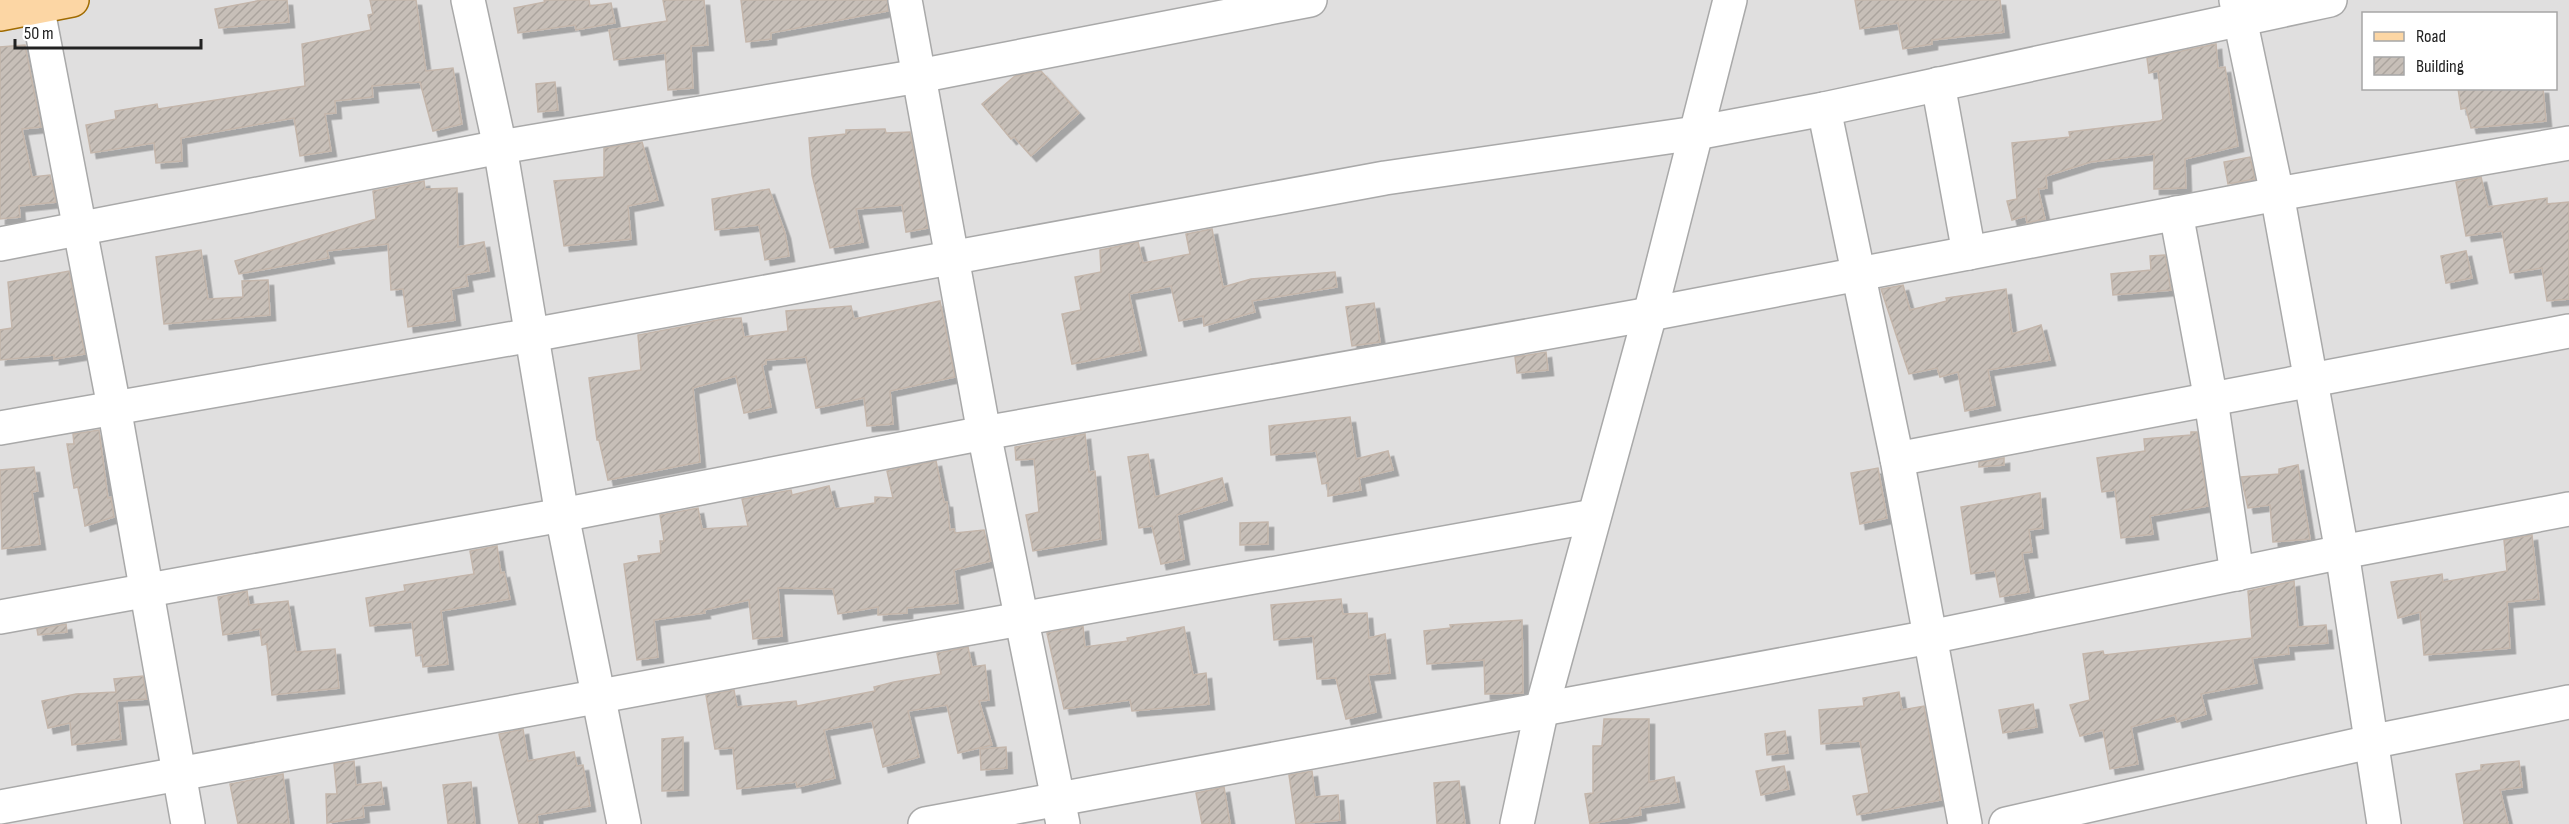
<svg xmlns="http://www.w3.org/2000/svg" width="2569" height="824" font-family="'Sofia Sans Condensed',sans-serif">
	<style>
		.residential { fill: #e0dfdf; fill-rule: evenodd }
		.building { fill: url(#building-hatch); stroke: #c4b6ab; stroke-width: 1.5; filter: url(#shadow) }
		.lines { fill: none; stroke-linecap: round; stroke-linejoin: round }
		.minor-casing { stroke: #a9a9a9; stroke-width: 36 }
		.major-casing { stroke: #a06b00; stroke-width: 36 }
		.minor { stroke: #fff; stroke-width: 33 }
		.major { stroke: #fcd6a4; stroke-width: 33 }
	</style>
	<defs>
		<pattern id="building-hatch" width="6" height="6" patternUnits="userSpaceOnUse" patternTransform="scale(1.5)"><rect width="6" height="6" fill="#c7bfb8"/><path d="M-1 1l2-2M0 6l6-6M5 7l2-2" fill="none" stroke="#aba49e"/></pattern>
		<filter id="shadow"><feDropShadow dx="5.5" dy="5.5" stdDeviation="0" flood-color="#0004"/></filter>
	</defs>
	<rect width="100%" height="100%" fill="#f2efe9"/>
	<path class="residential" d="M0,0H2569V824H0ZM2364,14H2556V88H2364Z"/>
	<g class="building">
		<polygon points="262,0 287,0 289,22 219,28 215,9"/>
		<polygon points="370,0 416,0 426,71 453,68 462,124 433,131 420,82 372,86 373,97 335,101 336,113 325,114 331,151 300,156 294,118 181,138 182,161 156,163 154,143 91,153 86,125 116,119 115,111 157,104 158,109 305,86 302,44 371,30 368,15 373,14"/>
		<polygon points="544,0 589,0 590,6 611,3 615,23 576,30 575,25 518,33 514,8 545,2"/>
		<polygon points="663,0 704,0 708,45 691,46 693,88 668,90 665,53 614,60 609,30 667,21"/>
		<polygon points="741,0 887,0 888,11 771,33 771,39 746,42"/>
		<polygon points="1855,0 2000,0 2004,32 1932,40 1932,44 1903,49 1898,23 1860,29"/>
		<polygon points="2216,44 2218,68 2225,67 2238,146 2185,159 2186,188 2154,189 2154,154 2091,162 2046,176 2047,188 2038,189 2045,219 2027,223 2026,216 2012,220 2007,201 2017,199 2012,143 2070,137 2069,132 2160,121 2163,119 2158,71 2149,73 2147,58"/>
		<polygon points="25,45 41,127 22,129 32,177 50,175 56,202 19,206 20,217 0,219 0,47"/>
		<polygon points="1041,71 1079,113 1031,156 1014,137 1011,139 982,104 1015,76"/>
		<polygon points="555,82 558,110 538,112 536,84"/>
		<polygon points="2458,88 2543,88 2546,121 2471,128 2466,108 2461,109"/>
		<polygon points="885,129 886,133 910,132 928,228 906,232 902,205 856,209 863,242 830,248 812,175 809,138 846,134 846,130"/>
		<polygon points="642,142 658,200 628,206 631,239 564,246 554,181 604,177 604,148"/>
		<polygon points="2250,157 2255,179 2228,184 2224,162"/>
		<polygon points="2481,177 2488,207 2547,198 2547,204 2569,202 2569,299 2547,301 2542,268 2510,273 2502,231 2466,236 2456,182"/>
		<polygon points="424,181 425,189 457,188 458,247 484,242 489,271 466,275 468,286 451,289 455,320 408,327 403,289 391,290 388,244 327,251 329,258 239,274 235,261 376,219 373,191"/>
		<polygon points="769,189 785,233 789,256 765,260 759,225 715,230 712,199"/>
		<polygon points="1212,229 1223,287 1251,279 1335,272 1337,287 1252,301 1255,312 1204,326 1203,316 1179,321 1171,286 1129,294 1141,350 1072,364 1062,314 1081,310 1075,277 1101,272 1100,250 1138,242 1143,263 1190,254 1186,234"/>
		<polygon points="201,250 208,299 243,297 242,281 268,280 270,315 164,324 156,257"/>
		<polygon points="2466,251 2472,278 2446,283 2441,256"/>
		<polygon points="2165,255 2171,290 2113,295 2111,274 2151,270 2150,256"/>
		<polygon points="69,271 85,354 54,359 54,355 0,360 0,330 12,328 8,282"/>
		<polygon points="1903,285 1910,310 1947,301 1946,298 2006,289 2012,334 2041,325 2050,360 1988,370 1995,405 1965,411 1958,372 1940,377 1937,368 1909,374 1881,289"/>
		<polygon points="940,301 955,377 890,391 893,424 867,426 864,398 816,408 806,357 766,360 766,364 762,365 771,407 744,413 736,376 693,388 700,462 608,480 599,440 597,440 589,378 641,370 638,335 723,319 741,318 744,337 788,331 786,311 851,306 854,319"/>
		<polygon points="1374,303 1380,342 1352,346 1346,307"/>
		<polygon points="1546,352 1548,370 1517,373 1515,357"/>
		<polygon points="1350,417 1356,459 1388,451 1393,470 1359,478 1361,490 1328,496 1328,483 1322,484 1316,451 1271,455 1269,426"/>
		<polygon points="99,430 108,498 111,497 114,517 85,526 78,487 74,488 67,444 74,444 73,434"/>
		<polygon points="2191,432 2197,432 2208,506 2150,516 2153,534 2121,538 2115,490 2102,492 2097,458 2145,451 2144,439 2191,435"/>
		<polygon points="1085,434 1089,472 1095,471 1101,539 1033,551 1026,515 1039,512 1034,459 1016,460 1015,447"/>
		<polygon points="1148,454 1155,497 1222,478 1227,500 1177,515 1184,559 1161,564 1152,526 1139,528 1128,457"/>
		<polygon points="2004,458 2004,465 1979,467 1979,462"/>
		<polygon points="936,461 944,502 947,502 950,530 954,529 955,533 984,530 991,561 954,570 958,603 907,608 907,613 878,615 878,607 838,614 833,589 778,588 782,636 753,639 749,600 704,610 705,613 654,620 658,657 637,660 624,564 639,561 638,556 661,553 660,541 664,541 660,515 698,508 702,529 748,526 742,499 791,490 792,495 829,486 835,509 875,503 875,497 893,498 887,471"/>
		<polygon points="2298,465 2310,539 2273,542 2270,505 2248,508 2241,477 2279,474 2279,469"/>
		<polygon points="34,467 38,491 32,492 40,544 2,549 0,470"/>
		<polygon points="1878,468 1887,518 1860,524 1851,473"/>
		<polygon points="2040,493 2043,528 2029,530 2032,552 2022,553 2029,592 2000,597 1995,570 1971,574 1961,507"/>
		<polygon points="1268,522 1268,544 1240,545 1240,523"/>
		<polygon points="2532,535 2539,599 2507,602 2510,648 2424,655 2420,612 2398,618 2391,582 2442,574 2443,582 2507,571 2504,540"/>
		<polygon points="497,546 501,573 504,572 510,599 441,611 448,664 423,667 422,655 416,656 412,622 370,626 366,598 405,591 404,585 474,574 470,551"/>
		<polygon points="2294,581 2298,627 2326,625 2328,643 2288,646 2289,654 2252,658 2257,683 2201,694 2206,714 2177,722 2175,715 2131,727 2138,764 2110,769 2103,730 2080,736 2070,705 2090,700 2083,654 2103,651 2104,655 2252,638 2248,591"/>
		<polygon points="247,591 249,605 288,601 296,652 335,649 339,688 272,695 267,644 262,645 260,629 223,635 218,597"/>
		<polygon points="1341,599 1343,614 1367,613 1369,638 1385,634 1390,673 1368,675 1376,712 1346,719 1336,678 1317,679 1313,636 1274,640 1271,605"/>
		<polygon points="1522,620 1523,693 1485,694 1484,660 1427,664 1424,631 1451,628 1450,625"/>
		<polygon points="66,624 67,632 38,635 37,629"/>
		<polygon points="1083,626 1085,647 1128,641 1127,638 1184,627 1193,675 1206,673 1209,704 1132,711 1130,700 1064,709 1047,633"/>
		<polygon points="968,647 972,667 985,665 989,700 979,701 992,745 958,753 947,705 908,711 919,757 883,767 872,721 824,730 835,778 797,787 796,782 737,789 733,748 715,749 706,695 734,690 737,707 796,701 797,706 875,691 874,687 894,682 941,674 937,653"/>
		<polygon points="143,676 147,699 117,701 121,739 72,745 70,723 48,728 42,701 76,694 116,692 114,679"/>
		<polygon points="1899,692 1902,710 1924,706 1941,800 1857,815 1853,796 1869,793 1860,741 1821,744 1819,710 1864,706 1863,698"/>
		<polygon points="2033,704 2037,727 2003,733 1999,710"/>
		<polygon points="1604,719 1649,719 1649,782 1674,777 1679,802 1640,808 1641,815 1590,824 1585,794 1593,793 1593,746 1602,746"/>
		<polygon points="523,729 528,761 574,752 577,766 583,765 590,806 537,815 538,824 519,824 499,734"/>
		<polygon points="1785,731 1788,753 1767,755 1765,734"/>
		<polygon points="683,737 683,790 662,791 662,739"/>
		<polygon points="1006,747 1007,768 981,770 980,749"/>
		<polygon points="354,761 356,785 381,782 384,804 363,806 364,817 327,823 326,794 337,794 334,764"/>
		<polygon points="2519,761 2522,787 2500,790 2508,824 2464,824 2456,774 2481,770 2481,765"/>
		<polygon points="1784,766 1789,789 1761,795 1756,771"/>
		<polygon points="1312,771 1315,797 1338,795 1340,820 1296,824 1289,775"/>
		<polygon points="283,774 289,824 238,824 230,784"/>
		<polygon points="1459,781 1465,824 1437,824 1434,783"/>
		<polygon points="471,782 475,824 448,824 443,785"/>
		<polygon points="1224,787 1230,824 1202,824 1196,793"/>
	</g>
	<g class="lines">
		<g class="minor-casing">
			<g id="minor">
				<polyline points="36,0 114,407 188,824"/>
				<polyline points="468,0 500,147 562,515 624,824"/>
				<polyline points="905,0 984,433 1063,824"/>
				<polyline points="2236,0 2277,194 2342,552 2384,824"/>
				<polyline points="1938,84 1969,253"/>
				<polyline points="1824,109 1897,459 1965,824"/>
				<polyline points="2176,213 2211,400 2237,574"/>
				<polyline points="0,244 500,147 919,76 1310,0"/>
				<polyline points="0,428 532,335 1385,178 1696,133 1824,109 2330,0"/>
				<polyline points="1897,459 2569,331"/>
				<polyline points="0,617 562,515 984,433 1650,314 2277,194 2569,143"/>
				<path d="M0,807C531,709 1062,609 1594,516"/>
				<polyline points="925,824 1930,637 2342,552 2569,509"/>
				<polyline points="1517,824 1542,708 1650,314 1730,0"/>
				<polyline points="2006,824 2370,742 2569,702"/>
			</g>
		</g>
		<g class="major-casing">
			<polyline id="major" points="0,14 72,0"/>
		</g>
		<use href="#minor" class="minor"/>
		<use href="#major" class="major"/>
	</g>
	<rect x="2362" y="12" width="195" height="78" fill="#ffffff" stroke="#a7a7a7" stroke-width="1.5"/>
	<rect x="2374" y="32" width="30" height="9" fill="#fcd6a4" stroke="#a7a7a7" stroke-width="1.5"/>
	<text x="2416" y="42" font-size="18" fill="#222222">Road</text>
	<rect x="2374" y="57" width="30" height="18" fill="url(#building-hatch)" stroke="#a7a7a7" stroke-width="1.5"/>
	<text x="2416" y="72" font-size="18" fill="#222222">Building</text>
	<path d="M15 39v9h186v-9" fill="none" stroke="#222222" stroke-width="3"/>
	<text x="24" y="39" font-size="18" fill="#222222" stroke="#ffffff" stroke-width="4.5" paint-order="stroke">50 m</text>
</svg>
